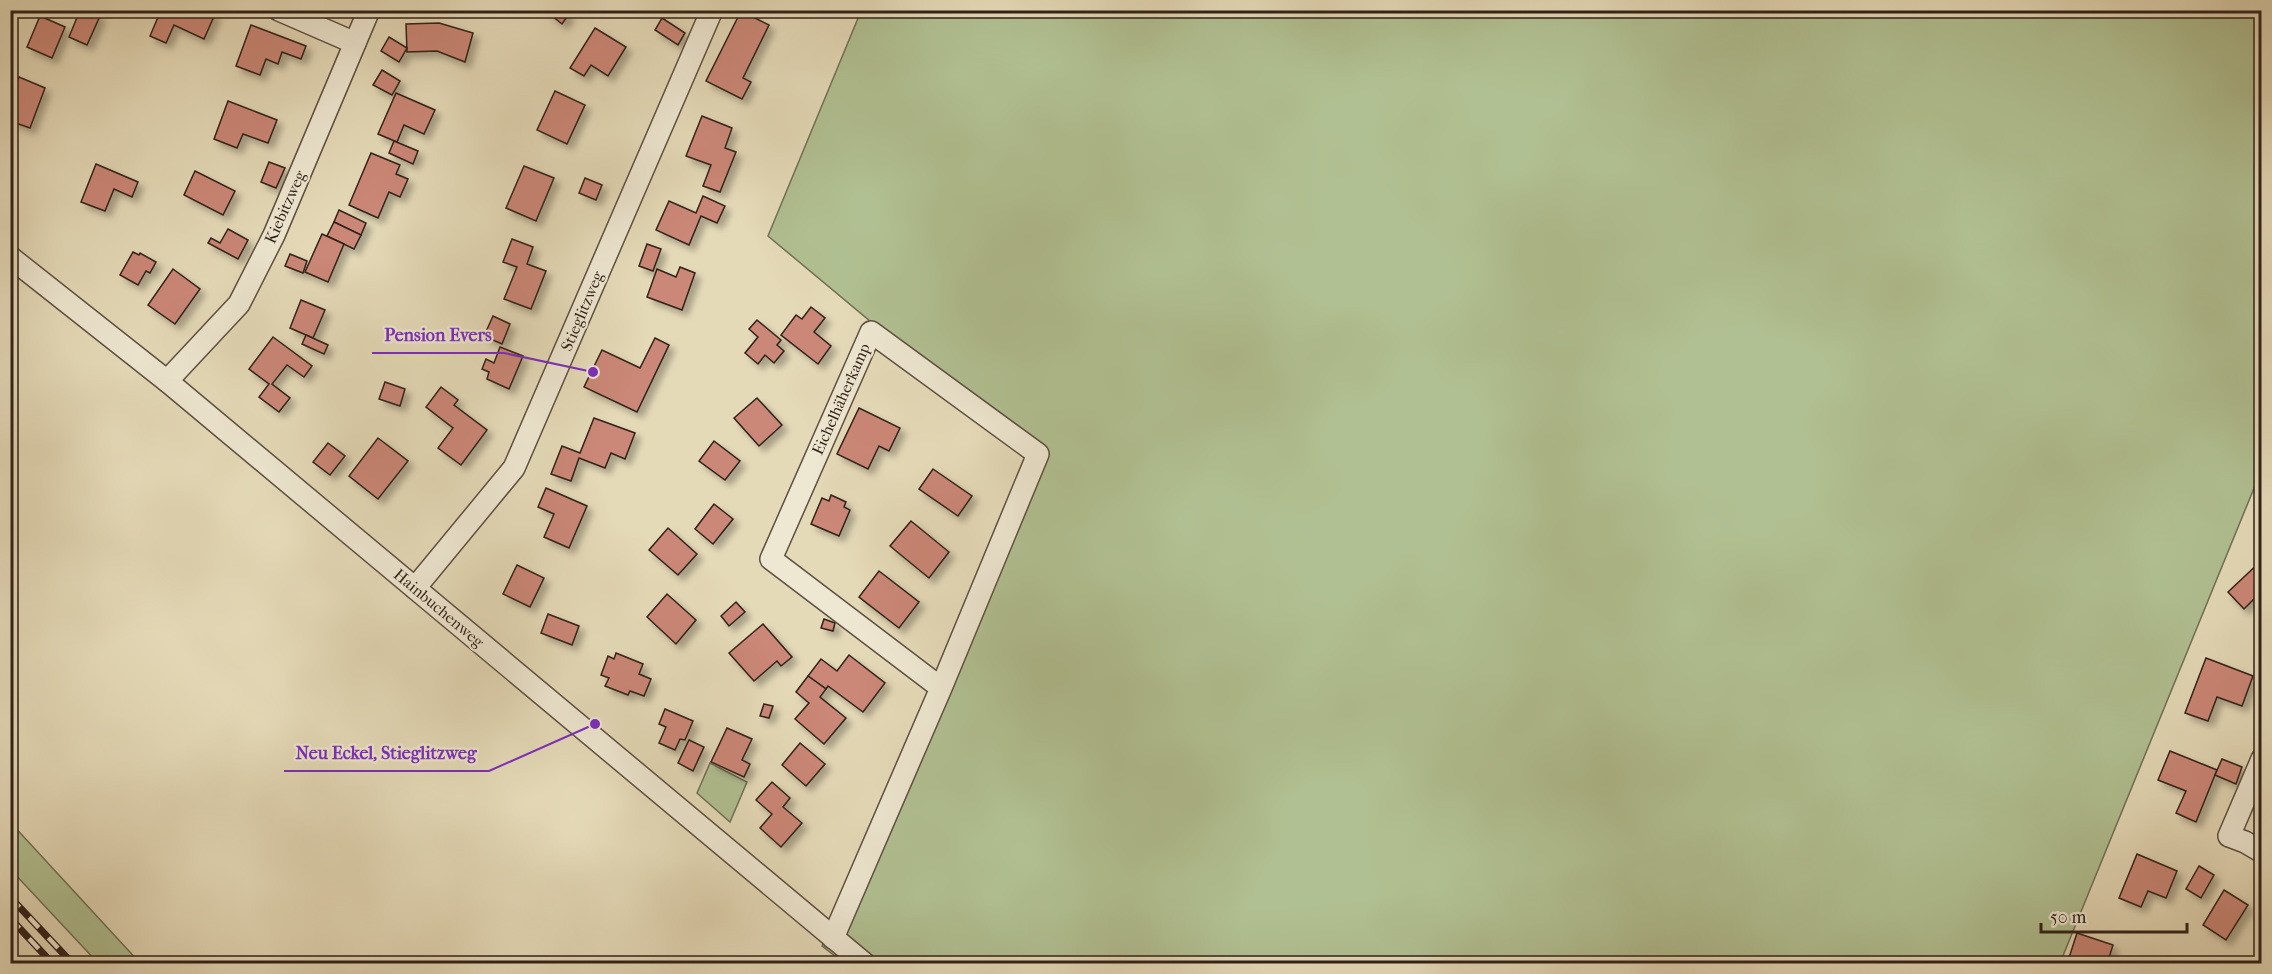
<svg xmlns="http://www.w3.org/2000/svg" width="2272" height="974" font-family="'IM FELL French Canon',serif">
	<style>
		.green { fill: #b1c092; stroke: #707056; stroke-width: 1.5 }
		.building { fill: #cb8777; stroke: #302119; stroke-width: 1.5; filter: url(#shadow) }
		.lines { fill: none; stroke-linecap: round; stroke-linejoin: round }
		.minor-casing { stroke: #5d4f41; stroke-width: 24 }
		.minor { stroke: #eee7d1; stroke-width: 21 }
		.rail-casing { stroke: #302119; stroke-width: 7 }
		.rail { stroke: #eee7d1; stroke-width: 4.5; stroke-dasharray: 14; stroke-linecap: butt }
		.labels { text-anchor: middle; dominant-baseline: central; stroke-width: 4.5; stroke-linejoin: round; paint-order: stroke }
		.street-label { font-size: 16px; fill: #302119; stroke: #eee7d1 }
		.leader { fill: none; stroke: #7b2cbf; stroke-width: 2 }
		.callout-dot { fill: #7b2cbf; stroke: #eee7d1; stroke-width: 2 }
		.callout-label { font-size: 18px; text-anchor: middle; font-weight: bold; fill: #7b2cbf; stroke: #eee7d1; stroke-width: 4.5; stroke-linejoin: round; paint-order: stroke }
	</style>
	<defs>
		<filter id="shadow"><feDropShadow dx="5.5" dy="5.5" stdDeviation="3" flood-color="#0004"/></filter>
	</defs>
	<rect width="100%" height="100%" fill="#e5dab8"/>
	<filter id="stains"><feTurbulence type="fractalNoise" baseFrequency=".00333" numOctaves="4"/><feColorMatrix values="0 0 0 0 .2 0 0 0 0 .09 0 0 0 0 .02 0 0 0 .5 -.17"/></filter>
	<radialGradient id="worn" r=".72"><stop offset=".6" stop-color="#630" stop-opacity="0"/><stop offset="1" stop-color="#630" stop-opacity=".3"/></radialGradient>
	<g class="green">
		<polygon points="861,11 2261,11 2261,471 2060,963 844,963 822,946 1033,457 768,236"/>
		<polygon points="710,763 747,782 730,822 697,793"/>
		<polygon points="10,823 11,823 140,963 98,963 11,870"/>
	</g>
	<g class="building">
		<polygon points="80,10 89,10 100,16 87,45 69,37"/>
		<polygon points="161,10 207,10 215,14 204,39 174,25 166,43 150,36"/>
		<polygon points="564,10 569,14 562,24 546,11"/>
		<polygon points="741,11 769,25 743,78 751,82 742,99 706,81"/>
		<polygon points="40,16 65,27 52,58 27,47"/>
		<polygon points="662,18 685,33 678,45 655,30"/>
		<polygon points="439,23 473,33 465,62 437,51 407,52 406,24"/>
		<polygon points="251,25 306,46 301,59 282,52 278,64 266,59 260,75 236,66"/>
		<polygon points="595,28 626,47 608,76 591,65 584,76 570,68"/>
		<polygon points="389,37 407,48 399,62 381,51"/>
		<polygon points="382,70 400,81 392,95 373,85"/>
		<polygon points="19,77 45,88 30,128 10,121 10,98"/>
		<polygon points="555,91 585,105 567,144 537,130"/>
		<polygon points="396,93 435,110 424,134 404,125 397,142 378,134"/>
		<polygon points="228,101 277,120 268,143 243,134 237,148 214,139"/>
		<polygon points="702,116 732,128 725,148 736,152 720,192 703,186 711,165 686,156"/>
		<polygon points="394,141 418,151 413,164 389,153"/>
		<polygon points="371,153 400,165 396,174 408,179 400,197 389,192 378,218 349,205"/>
		<polygon points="269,162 285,168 276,188 261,182"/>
		<polygon points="96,164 138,182 132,197 114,189 105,211 81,202"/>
		<polygon points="524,166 554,178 536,221 506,208"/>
		<polygon points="195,171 235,191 223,215 184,195"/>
		<polygon points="585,178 602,185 596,200 579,193"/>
		<polygon points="703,196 725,206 717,223 701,216 689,245 656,230 669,201 696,213"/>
		<polygon points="339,210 366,223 361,235 334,222"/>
		<polygon points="334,222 361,235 354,249 327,236"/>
		<polygon points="228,229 248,240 238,259 208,243 211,238 220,243"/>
		<polygon points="322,234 344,244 328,282 305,272"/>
		<polygon points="512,239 533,247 527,264 546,271 531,309 504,299 517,267 503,262"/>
		<polygon points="647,244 661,249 653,271 639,266"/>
		<polygon points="133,252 139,255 140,253 156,262 150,273 146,271 138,285 120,275"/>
		<polygon points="290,254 307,261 303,273 285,266"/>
		<polygon points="680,267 695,273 682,310 647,297 657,269 676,277"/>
		<polygon points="173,269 200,289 175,324 148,305"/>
		<polygon points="301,300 325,310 313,338 290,328"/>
		<polygon points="811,307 825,318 814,332 831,346 818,364 781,335 796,315 802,319"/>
		<polygon points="493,316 510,324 502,344 484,336"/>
		<polygon points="757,320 781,340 777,345 784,351 774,363 765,355 758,364 745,353 758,337 749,329"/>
		<polygon points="306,335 328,345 324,354 302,344"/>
		<polygon points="273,337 312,366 304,377 287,365 272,384 290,398 279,412 259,397 269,384 249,369"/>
		<polygon points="655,338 669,345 637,412 584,387 602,350 640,368"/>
		<polygon points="500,347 523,356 509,389 487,379 489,372 482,369 486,359 494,363"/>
		<polygon points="385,382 405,389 400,406 379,399"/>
		<polygon points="441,387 458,400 454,405 487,430 461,465 438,448 453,428 426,407"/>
		<polygon points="757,398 782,425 759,446 734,418"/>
		<polygon points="859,408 900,428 889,451 879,446 868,469 837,454"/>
		<polygon points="594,418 635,433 625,459 611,453 605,468 579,458 571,481 551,474 562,446 580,453"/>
		<polygon points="378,438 408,461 378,499 349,476"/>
		<polygon points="714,441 740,461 725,480 699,461"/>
		<polygon points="328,443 345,456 330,475 313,462"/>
		<polygon points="933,469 972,496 958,516 919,489"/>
		<polygon points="546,488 587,506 569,548 544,537 554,514 538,507"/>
		<polygon points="831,495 846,502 844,507 850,510 839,536 811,524 822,498 829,501"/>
		<polygon points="714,504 733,519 713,544 695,529"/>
		<polygon points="911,521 949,552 929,578 890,546"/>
		<polygon points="668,528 697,554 678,575 649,550"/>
		<polygon points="2262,560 2262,603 2256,597 2244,609 2228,592"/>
		<polygon points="517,565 544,578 530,607 503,594"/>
		<polygon points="879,571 919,602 899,628 859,597"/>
		<polygon points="667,594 696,620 676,644 647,617"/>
		<polygon points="736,602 745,612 729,626 721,616"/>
		<polygon points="548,614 579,626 572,645 541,633"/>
		<polygon points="824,619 835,623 833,631 821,628"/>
		<polygon points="763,624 792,657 781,666 777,661 754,681 729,653"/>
		<polygon points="616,653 643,664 639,674 651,679 644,696 630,691 628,695 605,686 609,678 601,675 608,656 614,659"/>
		<polygon points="849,655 885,683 863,712 828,686 826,689 808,676 821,659 837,671"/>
		<polygon points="2206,658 2253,676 2242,706 2217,697 2208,721 2185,713"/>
		<polygon points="808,676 826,689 820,697 846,718 824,744 795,719 809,703 796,692"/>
		<polygon points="764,704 773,706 769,718 760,716"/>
		<polygon points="665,709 693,721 685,740 680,739 675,750 659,743 666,727 659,724"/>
		<polygon points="727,728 752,739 742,760 750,764 744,777 711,762"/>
		<polygon points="689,740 704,747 693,771 678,763"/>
		<polygon points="800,743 825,764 806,786 782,765"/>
		<polygon points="2170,751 2217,770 2196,822 2176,813 2186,791 2158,780"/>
		<polygon points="2222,759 2242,767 2236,784 2215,775"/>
		<polygon points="772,782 790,798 783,807 802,823 781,847 760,828 772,814 756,800"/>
		<polygon points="2137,854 2177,871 2166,898 2148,891 2141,907 2119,898"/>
		<polygon points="2199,866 2214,875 2201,898 2186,889"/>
		<polygon points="2224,890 2248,905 2226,940 2203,925"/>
		<polygon points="2077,933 2113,945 2107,964 2067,964"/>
	</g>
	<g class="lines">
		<g class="minor-casing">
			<g id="minor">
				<polyline points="279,10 355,43"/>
				<polyline points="10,257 167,381 865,964"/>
				<polyline points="167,381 239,304 274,235 369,10"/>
				<polyline points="415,588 514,468 712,10"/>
				<polyline points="2262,759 2229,836 2245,842 2262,852"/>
				<polyline points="833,938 941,688 1038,454 871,332 771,559 941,688"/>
			</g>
		</g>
		<use href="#minor" class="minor"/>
		<g class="rail-casing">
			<g id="rail">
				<polyline points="10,897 73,964"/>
				<polyline points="10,918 53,964"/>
			</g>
		</g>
		<use href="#rail" class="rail"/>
	</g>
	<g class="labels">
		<g class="street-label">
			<text transform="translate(285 207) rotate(-66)">Kiebitzweg</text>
			<text transform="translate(582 311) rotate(-67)">Stieglitzweg</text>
			<text transform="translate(841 399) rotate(-66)">Eichelhäherkamp</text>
			<text transform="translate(439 608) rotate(40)">Hainbuchenweg</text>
		</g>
	</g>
	<path class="leader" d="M593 372L504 353H372M595 724L489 771H284"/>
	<g class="callout-dot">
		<circle cx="593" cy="372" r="6"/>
		<circle cx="595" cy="724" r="6"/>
	</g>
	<g class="callout-label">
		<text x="438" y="341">Pension Evers</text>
		<text x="386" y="759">Neu Eckel, Stieglitzweg</text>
	</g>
	<rect width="2272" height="974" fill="none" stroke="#e5dab8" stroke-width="36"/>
	<rect x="12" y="12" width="2248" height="950" fill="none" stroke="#302119" stroke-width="3"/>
	<rect x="18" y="18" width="2236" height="938" fill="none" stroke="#302119" stroke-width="1.5"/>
	<path d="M2041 923v9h146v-9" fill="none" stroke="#302119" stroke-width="3"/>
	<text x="2050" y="923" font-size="18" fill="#302119" stroke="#eee7d1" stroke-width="4.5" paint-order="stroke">50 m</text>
	<rect width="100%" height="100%" filter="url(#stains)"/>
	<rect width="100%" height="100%" fill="url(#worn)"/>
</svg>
